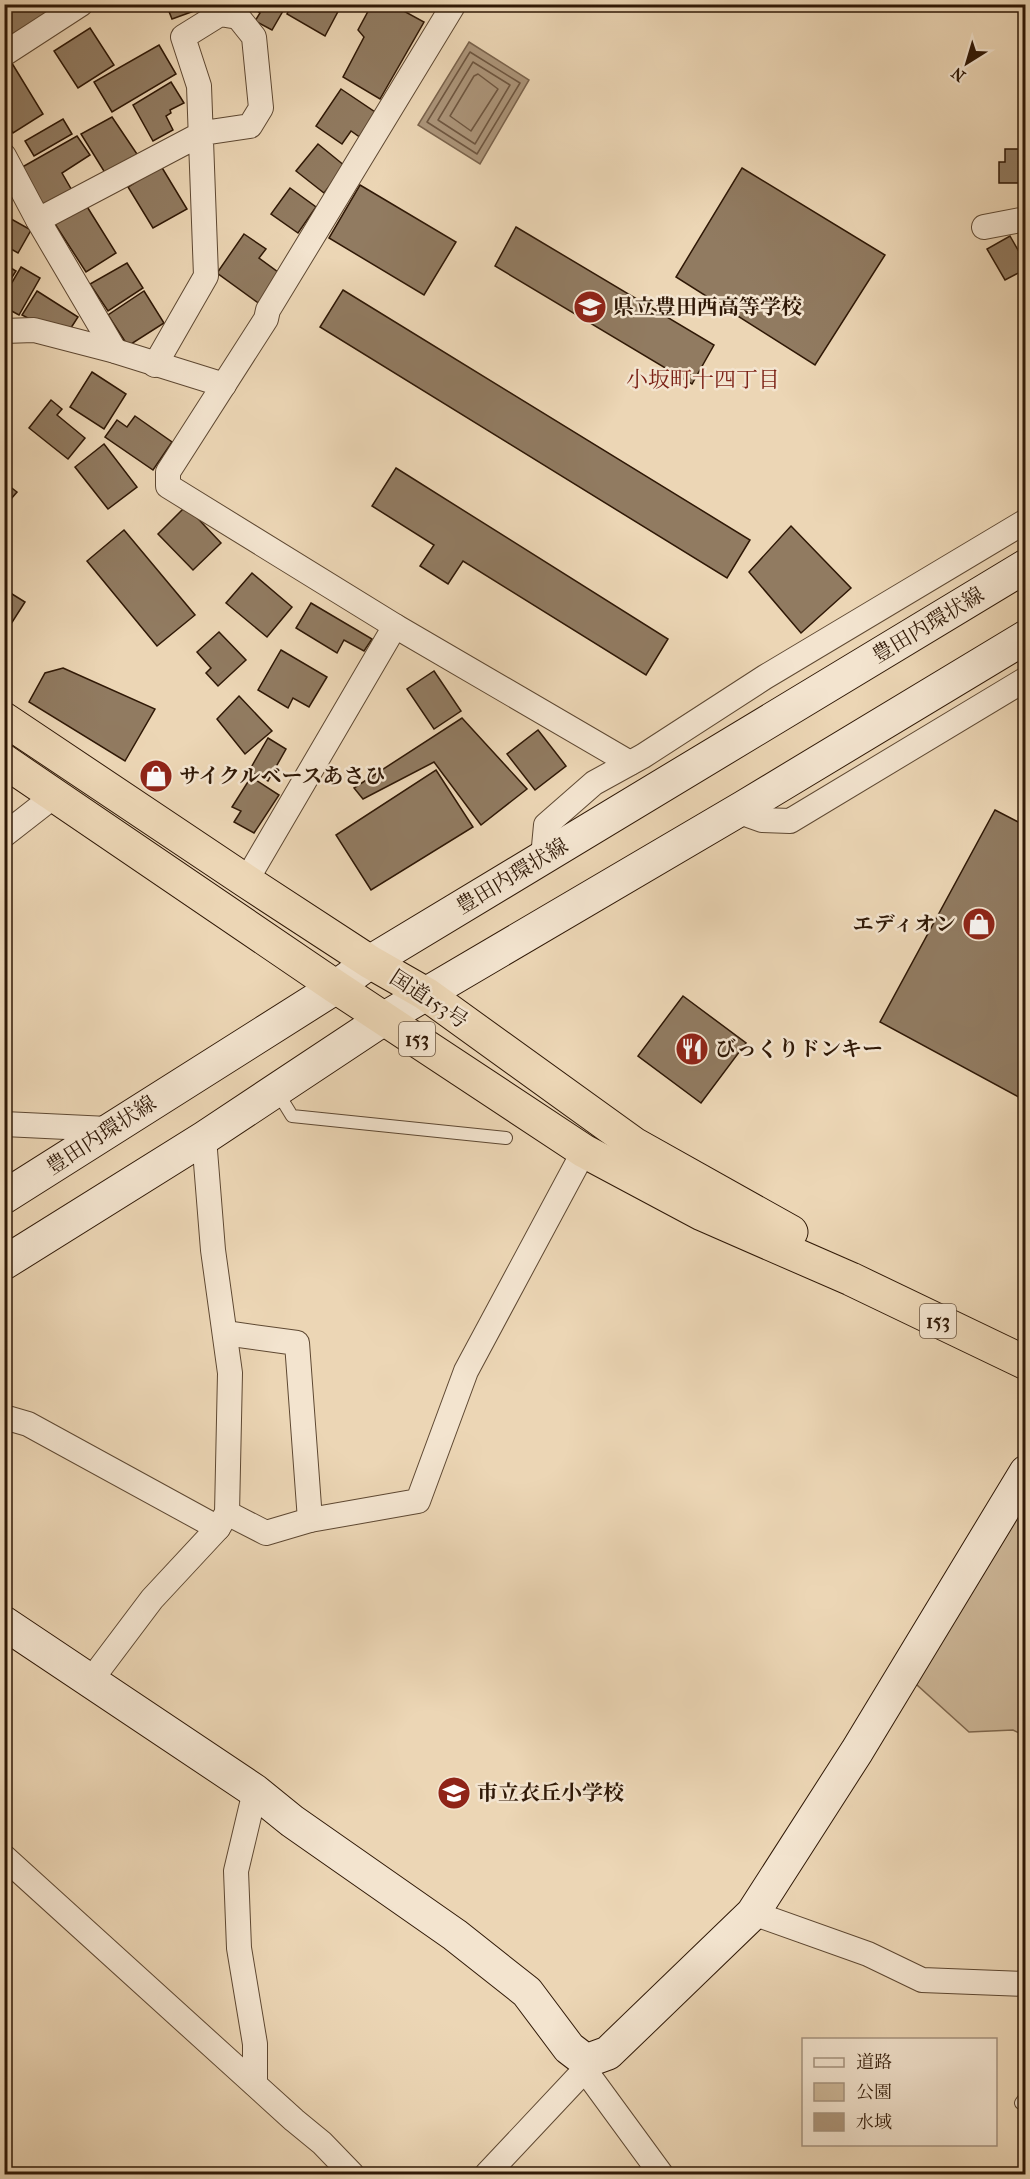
<svg xmlns="http://www.w3.org/2000/svg" width="1030" height="2179" font-family="'IM FELL French Canon','Noto Serif JP',serif">
	<style>
		.green { fill: #ccb697; stroke: #7e674e; stroke-width: 1.5 }
		.water { fill: #ac957a; stroke: #7a634c; stroke-width: 1.5 }
		.lines { fill: none; stroke-linecap: round; stroke-linejoin: round }
		.shore { stroke: #6e5640; stroke-width: 1.5 }
		.building { fill: #917b61; stroke: #2f1806; stroke-width: 1.5 }
		.lane-casing { stroke: #5e4832; stroke-width: 14 }
		.street-casing { stroke: #5e4832; stroke-width: 26 }
		.secondary-casing { stroke: #2f1806; stroke-width: 35 }
		.highway-casing { stroke: #2f1806; stroke-width: 35 }
		.lane { stroke: #f3e4cf; stroke-width: 12 }
		.street { stroke: #f3e4cf; stroke-width: 24 }
		.secondary { stroke: #f3e4cf; stroke-width: 33 }
		.highway { stroke: #ecd6b5; stroke-width: 33 }
		.labels { text-anchor: middle; dominant-baseline: central; stroke-width: 5; stroke-linejoin: round; paint-order: stroke }
		.shield { fill: #f3e4cf; stroke: #6a5542; stroke-width: 1.5 }
		.shield-label { font-size: 20px; font-weight: bold; fill: #2f1806 }
		.poi-label { font-size: 21px; font-weight: bold; fill: #2f1806; stroke: #f3e4cf; text-anchor: start }
		.street-label { font-size: 21px; fill: #2f1806; stroke: #f3e4cf }
		.neighbourhood-label { font-size: 22px; fill: #7a1f14; stroke: #f3e4cf }
	</style>
	<rect width="100%" height="100%" fill="#ecd6b5"/>
	<filter id="stains"><feTurbulence type="fractalNoise" baseFrequency=".00333" numOctaves="4"/><feColorMatrix values="0 0 0 0 .2 0 0 0 0 .09 0 0 0 0 .02 0 0 0 .5 -.17"/></filter>
	<radialGradient id="worn" r=".72"><stop offset=".6" stop-color="#630" stop-opacity="0"/><stop offset="1" stop-color="#630" stop-opacity=".3"/></radialGradient>
	<polygon class="green" points="1025,1495 1025,1736 1013,1730 969,1732 916,1684"/>
	<polygon class="water" points="469,42 529,80 480,164 418,125"/>
	<g class="lines">
		<g class="shore">
			<polygon points="470,52 520,83 477,154 427,122"/>
			<polygon points="473,62 510,85 475,144 438,120"/>
			<polygon points="478,74 498,89 471,131 450,116 474,76"/>
		</g>
	</g>
	<g class="building">
		<polygon points="4,4 64,4 4,46"/>
		<polygon points="166,4 191,4 194,11 172,19"/>
		<polygon points="247,4 287,4 272,30 255,21 260,13"/>
		<polygon points="292,4 342,4 325,36 287,14"/>
		<polygon points="372,4 391,4 424,22 380,99 343,77 364,37 358,30"/>
		<polygon points="90,28 114,65 78,88 54,51"/>
		<polygon points="159,45 176,74 112,112 94,82"/>
		<polygon points="10,60 43,114 13,133 4,119 4,63"/>
		<polygon points="171,82 184,103 170,110 171,113 166,116 173,130 153,141 133,105"/>
		<polygon points="341,89 378,114 361,138 351,131 342,144 316,126"/>
		<polygon points="112,117 139,157 107,176 81,134"/>
		<polygon points="63,119 72,134 34,156 25,141"/>
		<polygon points="77,136 90,155 62,173 74,194 43,211 17,170"/>
		<polygon points="318,144 345,166 324,193 296,171"/>
		<polygon points="1005,149 1019,149 1019,183 999,183 999,162 1005,162"/>
		<polygon points="161,166 187,209 153,228 128,187"/>
		<polygon points="742,168 885,255 815,365 676,277"/>
		<polygon points="360,185 456,242 424,295 329,238"/>
		<polygon points="290,188 316,207 298,233 271,214"/>
		<polygon points="86,205 116,253 86,272 55,224"/>
		<polygon points="4,215 31,230 18,253 4,245"/>
		<polygon points="516,227 714,345 692,384 495,266"/>
		<polygon points="244,234 266,249 259,258 282,275 261,305 217,273"/>
		<polygon points="1010,236 1026,264 1026,269 1005,280 987,249"/>
		<polygon points="127,263 143,288 108,311 90,284"/>
		<polygon points="4,264 16,271 4,290"/>
		<polygon points="21,267 40,278 19,315 4,307 4,296"/>
		<polygon points="343,290 750,540 727,578 320,327"/>
		<polygon points="37,291 78,317 67,334 45,327 22,315"/>
		<polygon points="144,291 164,323 128,346 108,315"/>
		<polygon points="92,372 126,394 104,429 70,407"/>
		<polygon points="51,400 62,409 57,415 85,438 68,459 29,428"/>
		<polygon points="135,416 172,442 153,470 105,437 117,420 127,427"/>
		<polygon points="1026,430 1026,446 1019,434"/>
		<polygon points="104,444 137,487 108,509 75,467"/>
		<polygon points="396,468 668,639 646,675 463,561 448,584 420,566 434,545 372,506"/>
		<polygon points="4,482 17,492 4,507"/>
		<polygon points="186,506 221,543 193,570 158,534"/>
		<polygon points="791,526 851,588 801,633 749,572"/>
		<polygon points="124,530 195,615 157,646 87,561"/>
		<polygon points="252,573 292,607 267,637 226,603"/>
		<polygon points="4,589 25,602 4,635"/>
		<polygon points="311,603 372,639 364,651 344,640 337,653 296,628"/>
		<polygon points="219,632 246,660 218,686 206,673 211,668 197,652"/>
		<polygon points="281,650 327,677 309,707 293,698 288,708 258,690"/>
		<polygon points="63,668 155,709 125,761 29,702 45,673"/>
		<polygon points="434,671 461,711 434,729 407,689"/>
		<polygon points="239,696 272,731 245,754 217,719"/>
		<polygon points="462,718 527,789 481,825 434,762 363,799 354,788"/>
		<polygon points="538,730 566,766 535,790 507,754"/>
		<polygon points="268,738 286,749 268,781 249,771"/>
		<polygon points="436,770 473,827 371,890 336,835"/>
		<polygon points="251,777 279,795 254,833 234,822 241,811 232,807"/>
		<polygon points="995,810 1026,826 1026,1101 880,1022"/>
		<polygon points="683,996 746,1043 701,1103 638,1056"/>
	</g>
	<g class="lines">
		<g class="lane-casing">
			<g id="lane">
				<polyline points="276,1090 292,1116 506,1138"/>
				<polyline points="1021,2103 1026,2096"/>
			</g>
		</g>
		<g class="street-casing">
			<g id="street">
				<polyline points="4,54 81,4"/>
				<polyline points="4,156 38,220 115,351"/>
				<polyline points="38,220 203,133 250,126 261,108 254,37 238,17 220,14 183,37 199,86 206,276 155,365"/>
				<polyline points="984,227 1026,219"/>
				<polyline points="4,331 34,330 115,351 224,385"/>
				<polyline points="395,626 630,763"/>
				<polyline points="744,807 748,815 762,820 790,821 1026,679"/>
				<polyline points="4,835 54,796"/>
				<polyline points="543,857 546,825 594,783 643,756 765,677 1026,521"/>
				<polyline points="246,881 395,626 168,486 168,472 266,319 268,310 454,4"/>
				<polyline points="4,1124 108,1129"/>
				<polyline points="225,1333 297,1343 310,1520 266,1533 227,1513"/>
				<polyline points="4,1417 28,1424 218,1528"/>
				<polyline points="310,1520 418,1501 466,1371 584,1151"/>
				<polyline points="91,1680 152,1599 218,1528 227,1513 230,1373 213,1250 204,1138"/>
				<polyline points="4,1857 294,2120 322,2143 352,2174"/>
				<polyline points="753,1913 868,1954 922,1980 1026,1984"/>
				<polyline points="586,2061 590,2077 661,2174"/>
				<polyline points="255,2084 255,2044 239,1948 236,1871 255,1791"/>
				<polyline points="487,2174 580,2075 586,2061"/>
			</g>
		</g>
		<g class="secondary-casing">
			<g id="secondary">
				<polyline points="4,1197 336,987 370,962 1026,566"/>
				<polyline points="4,1263 204,1138 385,1018 744,807 1026,637"/>
				<polyline points="4,1623 255,1791 292,1821 455,1935 527,1992 569,2048 586,2061 608,2053 753,1913 857,1751 1026,1472"/>
			</g>
		</g>
		<g class="highway-casing">
			<g id="highway">
				<polyline points="4,719 246,881 370,962 426,994 634,1144 791,1232"/>
				<polyline points="4,761 336,987 584,1151 702,1214 851,1279 1026,1363"/>
			</g>
		</g>
		<use href="#lane" class="lane"/>
		<use href="#street" class="street"/>
		<use href="#secondary" class="secondary"/>
		<use href="#highway" class="highway"/>
	</g>
	<defs>
		<g id="school-disc" transform="scale(1.725)"><circle r="9.5" fill="#8f2418" stroke="#f3e4cf"/><path d="M0-5L7-2L0 1L-7-2ZM-4 1L0 2.5L4 1V4Q0 6-4 4Z" fill="#fff"/></g>
		<g id="shop-disc" transform="scale(1.725)"><circle r="9.5" fill="#8f2418" stroke="#f3e4cf"/><path d="M-5-2.5h2.3a2.7 3.5 0 0 1 5.4 0H5L5.5 6h-11ZM-1.5-2.5h3a1.5 2.3 0 0 0-3 0Z" fill="#fff"/></g>
		<g id="restaurant-disc" transform="scale(1.725)"><circle r="9.5" fill="#8f2418" stroke="#f3e4cf"/><path d="M-5-6h1v4h1v-4h1v4h1v-4h1v5L-1.5 .5V6h-2V.5L-5-1ZM5-6V6H3V1.5H1.5Q1.5-4 5-6Z" fill="#fff"/></g>
	</defs>
	<g fill-rule="evenodd">
		<use href="#school-disc" x="590" y="307"/>
		<use href="#shop-disc" x="156" y="776"/>
		<use href="#shop-disc" x="979" y="924"/>
		<use href="#restaurant-disc" x="692" y="1049"/>
		<use href="#school-disc" x="454" y="1793"/>
	</g>
	<g class="labels">
		<g class="shield">
			<rect x="399" y="1022" width="36" height="34" rx="4.5"/>
			<rect x="920" y="1304" width="36" height="34" rx="4.5"/>
		</g>
		<g class="shield-label">
			<text x="417" y="1039">153</text>
			<text x="938" y="1321">153</text>
		</g>
		<g class="poi-label">
			<text x="613" y="307">県立豊田西高等学校</text>
			<text x="179" y="776">サイクルベースあさひ</text>
			<text x="956" y="924" text-anchor="end">エディオン</text>
			<text x="715" y="1049">びっくりドンキー</text>
			<text x="477" y="1793">市立衣丘小学校</text>
		</g>
		<g class="street-label">
			<text transform="translate(928 625) rotate(-31)">豊田内環状線</text>
			<text transform="translate(512 876) rotate(-31)">豊田内環状線</text>
			<text transform="translate(429 999) rotate(33)">国道153号</text>
			<text transform="translate(101 1135) rotate(-33)">豊田内環状線</text>
		</g>
		<g class="neighbourhood-label">
			<text x="703" y="380">小坂町十四丁目</text>
		</g>
	</g>
	<rect width="1030" height="2179" fill="none" stroke="#ecd6b5" stroke-width="24"/>
	<rect x="6" y="6" width="1018" height="2167" fill="none" stroke="#2f1806" stroke-width="3"/>
	<rect x="12" y="12" width="1006" height="2155" fill="none" stroke="#2f1806" stroke-width="1.5"/>
	<rect x="802" y="2038" width="195" height="108" fill="#f3e4cf" stroke="#a5927f" stroke-width="1.5"/>
	<rect x="814" y="2058" width="30" height="9" fill="#f3e4cf" stroke="#a5927f" stroke-width="1.5"/>
	<text x="856" y="2068" font-size="18" fill="#2f1806">道路</text>
	<rect x="814" y="2083" width="30" height="18" fill="#ccb697" stroke="#a5927f" stroke-width="1.5"/>
	<text x="856" y="2098" font-size="18" fill="#2f1806">公園</text>
	<rect x="814" y="2113" width="30" height="18" fill="#ac957a" stroke="#a5927f" stroke-width="1.5"/>
	<text x="856" y="2128" font-size="18" fill="#2f1806">水域</text>
	<g transform="translate(967 63) rotate(217)" stroke="#f3e4cf" stroke-width="4.5" paint-order="stroke">
	<path d="M0-4.5L10 22L0 15L-10 22Z" fill="#2f1806"/>
	<text y="-9" font-size="16" font-weight="bold" text-anchor="middle" fill="#2f1806">N</text>
	</g>
	<rect width="100%" height="100%" filter="url(#stains)"/>
	<rect width="100%" height="100%" fill="url(#worn)"/>
</svg>
